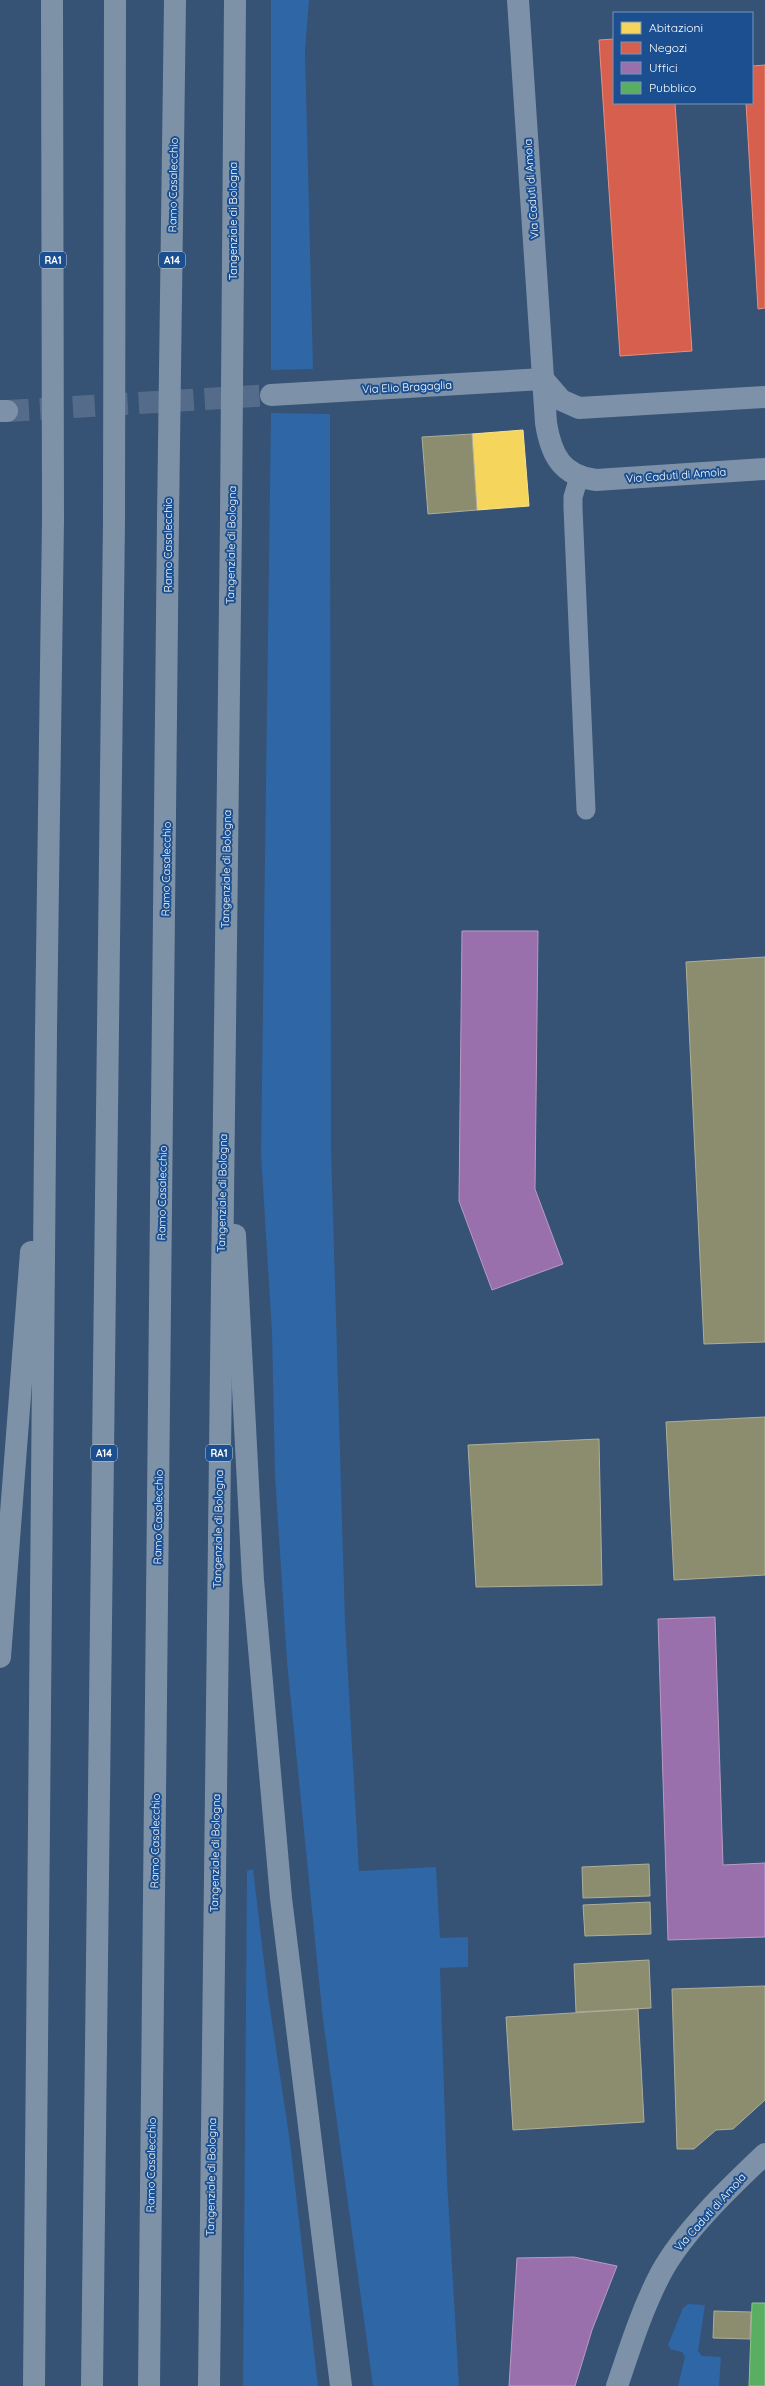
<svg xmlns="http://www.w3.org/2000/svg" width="765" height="2386" font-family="Quicksand,sans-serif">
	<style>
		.green { fill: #2f66a5 }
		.homes { fill: #f6d55c; stroke: #f9e28d }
		.shops { fill: #d6604d; stroke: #e29082 }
		.offices { fill: #9970ab; stroke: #b89bc4 }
		.public { fill: #5aae61; stroke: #8cc690 }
		.industry { fill: #8c8c6e; stroke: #aeae9a }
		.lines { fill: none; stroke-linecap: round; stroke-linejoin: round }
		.street-tunnel { stroke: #546c89; stroke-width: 22; stroke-dasharray: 22 11; stroke-linecap: butt }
		.lane { stroke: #7d92a8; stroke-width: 19 }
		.street { stroke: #7d92a8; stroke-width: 22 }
		.highway { stroke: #7e92a7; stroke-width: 22 }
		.highway-bridge { stroke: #7e92a7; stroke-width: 22 }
		.labels { text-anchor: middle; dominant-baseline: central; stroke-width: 4; stroke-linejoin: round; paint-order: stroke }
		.shield { fill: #1b4f8f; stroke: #bbcadd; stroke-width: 1 }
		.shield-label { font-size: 10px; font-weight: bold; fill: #fff }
		.street-label { font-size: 11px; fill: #fff; stroke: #1b4f8f }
	</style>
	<rect width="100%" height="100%" fill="#365274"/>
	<g class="green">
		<polygon points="271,0 309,0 305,51 313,369 271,370"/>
		<polygon points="271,413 330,414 331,1148 345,1621 359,1871 436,1867 440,1938 468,1937 468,1967 440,1968 447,2180 459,2386 373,2386 323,2020 287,1662 275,1475 272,1332 261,1154"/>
		<polygon points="253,1869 268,1995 290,2142 318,2386 243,2386 247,1871"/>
		<polygon points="688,2304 705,2305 698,2351 702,2356 721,2357 719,2386 678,2386 685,2357 682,2352 670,2349 668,2345 683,2308"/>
	</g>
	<polygon class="homes" points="523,430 529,506 477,510 472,434"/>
	<g class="shops">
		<polygon points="614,39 614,103 675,103 692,351 620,356 599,40"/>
		<polygon points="765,65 765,308 758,309 746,103 752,103 752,66"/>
	</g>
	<g class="offices">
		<polygon points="462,931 538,931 535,1189 563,1264 492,1290 459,1201"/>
		<polygon points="715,1617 723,1865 765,1863 765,1937 668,1940 658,1619"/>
		<polygon points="574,2257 617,2266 592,2330 575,2386 509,2386 517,2258"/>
	</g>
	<polygon class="public" points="752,2303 765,2303 765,2386 749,2386"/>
	<g class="industry">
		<polygon points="472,434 477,510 428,514 422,437"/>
		<polygon points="765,957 765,1342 704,1344 686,962"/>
		<polygon points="765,1417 765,1575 674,1580 666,1422"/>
		<polygon points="599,1439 602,1585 476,1587 468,1445"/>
		<polygon points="649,1864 650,1896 583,1898 582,1867"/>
		<polygon points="650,1902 651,1934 585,1936 583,1905"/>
		<polygon points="649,1960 651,2008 576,2012 574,1964"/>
		<polygon points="765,1986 765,2100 733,2129 716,2130 694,2149 677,2149 672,1989"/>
		<polygon points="638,2009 644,2122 513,2130 506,2017"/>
		<polygon points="714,2311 751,2312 750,2339 713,2338"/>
	</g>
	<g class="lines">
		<polyline class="street-tunnel" points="7,411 271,395"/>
		<polyline class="lane" points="579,477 573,497 573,508 586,810"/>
		<g class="street">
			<path d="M518,0L546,423C551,455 562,476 596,480L765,469"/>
			<polyline points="543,379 561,400 579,408 765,397"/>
			<polyline points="271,395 543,379"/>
			<polyline points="0,411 7,411"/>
			<path d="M617,2386C630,2348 642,2309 661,2273C683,2232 731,2186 765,2154"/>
		</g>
		<g class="highway">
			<polyline points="235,1235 253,1580 281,1898 341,2386"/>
			<polyline points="0,1657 31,1252"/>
			<polyline points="34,2386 46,1032 53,520"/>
			<polyline points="92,2386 114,519"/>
			<polyline points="149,2386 168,519"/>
			<polyline points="209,2386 231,519"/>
		</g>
		<g class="highway-bridge">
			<polyline points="52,0 53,520"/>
			<polyline points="114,519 115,0"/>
			<polyline points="168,519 175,0"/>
			<polyline points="231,519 235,0"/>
		</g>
	</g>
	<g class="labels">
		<g class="shield">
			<rect x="40" y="252" width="26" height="16" rx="3"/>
			<rect x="159" y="252" width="26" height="16" rx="3"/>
			<rect x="91" y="1445" width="26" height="16" rx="3"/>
			<rect x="206" y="1445" width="26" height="16" rx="3"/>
		</g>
		<g class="shield-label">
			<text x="53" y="260">RA1</text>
			<text x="172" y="260">A14</text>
			<text x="104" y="1453">A14</text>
			<text x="219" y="1453">RA1</text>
		</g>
		<g class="street-label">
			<text transform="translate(173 185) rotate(-89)">Ramo Casalecchio</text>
			<text transform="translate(531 189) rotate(-94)">Via Caduti di Amola</text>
			<text transform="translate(233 221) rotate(-90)">Tangenziale di Bologna</text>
			<text transform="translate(407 387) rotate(-3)">Via Elio Bragaglia</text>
			<text transform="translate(676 475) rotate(-4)">Via Caduti di Amola</text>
			<text transform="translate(168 545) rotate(-90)">Ramo Casalecchio</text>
			<text transform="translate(231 545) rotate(-89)">Tangenziale di Bologna</text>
			<text transform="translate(166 869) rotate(-89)">Ramo Casalecchio</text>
			<text transform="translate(226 869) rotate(-89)">Tangenziale di Bologna</text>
			<text transform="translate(162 1193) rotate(-89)">Ramo Casalecchio</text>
			<text transform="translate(222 1193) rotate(-89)">Tangenziale di Bologna</text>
			<text transform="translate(158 1517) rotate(-89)">Ramo Casalecchio</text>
			<text transform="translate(218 1529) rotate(-89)">Tangenziale di Bologna</text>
			<text transform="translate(155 1841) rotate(-89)">Ramo Casalecchio</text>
			<text transform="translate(215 1853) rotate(-89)">Tangenziale di Bologna</text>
			<text transform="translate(151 2165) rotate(-89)">Ramo Casalecchio</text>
			<text transform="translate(211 2177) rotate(-89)">Tangenziale di Bologna</text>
			<text transform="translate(710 2212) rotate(-48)">Via Caduti di Amola</text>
		</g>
	</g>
	<rect x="613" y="12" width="140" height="92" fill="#1b4f8f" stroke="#7695bc"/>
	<rect x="621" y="22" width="20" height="12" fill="#f6d55c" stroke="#7695bc"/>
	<text x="649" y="32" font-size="12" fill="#ffffff">Abitazioni</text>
	<rect x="621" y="42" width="20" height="12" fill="#d6604d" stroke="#7695bc"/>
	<text x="649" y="52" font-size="12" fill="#ffffff">Negozi</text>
	<rect x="621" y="62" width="20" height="12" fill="#9970ab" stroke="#7695bc"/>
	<text x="649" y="72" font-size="12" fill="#ffffff">Uffici</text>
	<rect x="621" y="82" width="20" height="12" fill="#5aae61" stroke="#7695bc"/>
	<text x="649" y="92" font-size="12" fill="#ffffff">Pubblico</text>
</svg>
